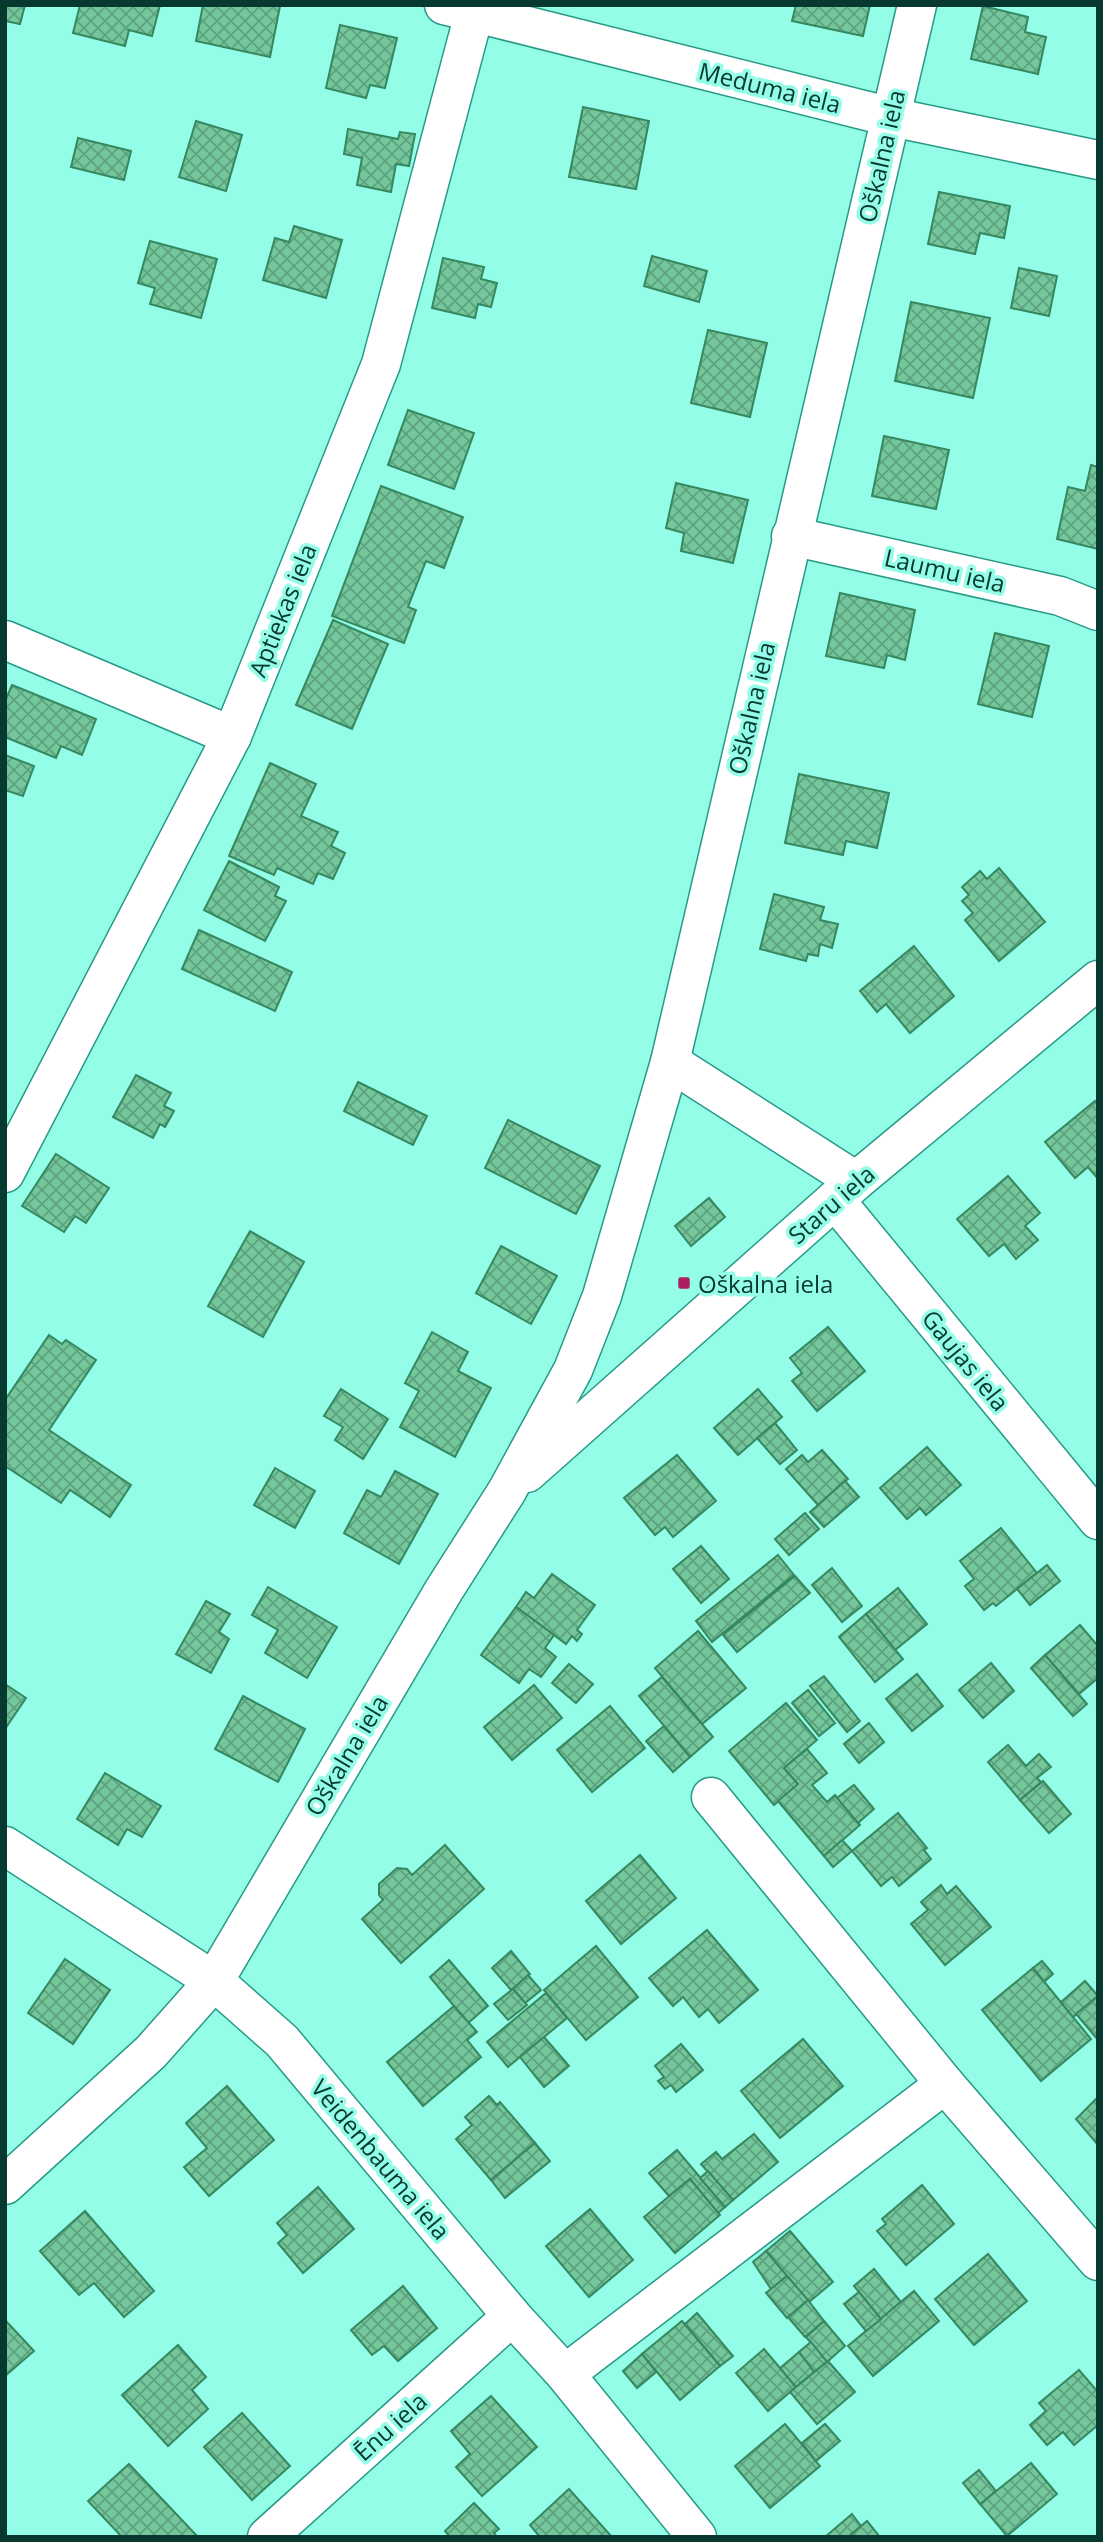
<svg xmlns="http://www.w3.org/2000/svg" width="1103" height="2542" font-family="'Open Sans',sans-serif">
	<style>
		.building { fill: url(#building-cross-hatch); stroke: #358860; stroke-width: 2 }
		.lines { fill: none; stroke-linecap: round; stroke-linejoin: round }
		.minor-casing { stroke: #279a88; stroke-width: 41 }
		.minor { stroke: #fff; stroke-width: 38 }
		.poi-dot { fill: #ac205f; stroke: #94fde8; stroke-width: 2.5 }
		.labels { text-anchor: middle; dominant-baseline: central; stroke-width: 7; stroke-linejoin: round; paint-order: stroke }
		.street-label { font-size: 24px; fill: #083931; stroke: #94fde8 }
		.poi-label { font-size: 24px; fill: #083931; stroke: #94fde8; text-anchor: start }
	</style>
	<defs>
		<pattern id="building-cross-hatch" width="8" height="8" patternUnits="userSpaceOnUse" patternTransform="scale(1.75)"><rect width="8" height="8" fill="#74c69b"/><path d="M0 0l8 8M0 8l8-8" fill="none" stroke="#5da27f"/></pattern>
	</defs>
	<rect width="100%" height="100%" fill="#94fde8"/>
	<g class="building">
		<polygon points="5,5 25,5 20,24 5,21"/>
		<polygon points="80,5 160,5 152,36 129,30 125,46 73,33"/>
		<polygon points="203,5 280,6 270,57 196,41"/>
		<polygon points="796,5 870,5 863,36 792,21"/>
		<polygon points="983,6 1028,17 1025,32 1046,37 1038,74 971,59"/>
		<polygon points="340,25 397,38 385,88 370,85 366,98 326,88"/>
		<polygon points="583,107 649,121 636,189 569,177"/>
		<polygon points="196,121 242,135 226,191 179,177"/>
		<polygon points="348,129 398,139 400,132 415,134 409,166 396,164 391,192 357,185 362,158 344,154"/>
		<polygon points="78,138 131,151 124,180 71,167"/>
		<polygon points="939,192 1010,206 1004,238 980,233 975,254 928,244"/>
		<polygon points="294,226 342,240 326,298 263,280 275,238 289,242"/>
		<polygon points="150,241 217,259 201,318 150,304 155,288 138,283"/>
		<polygon points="652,256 707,271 699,302 644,286"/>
		<polygon points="443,258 484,267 481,279 497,283 491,307 478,304 475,318 432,308"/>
		<polygon points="1019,268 1057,276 1049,316 1011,308"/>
		<polygon points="911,302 990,318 973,398 895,381"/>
		<polygon points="708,330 767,343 750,417 691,403"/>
		<polygon points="408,410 474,433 454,489 388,465"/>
		<polygon points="884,436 949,450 936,509 872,496"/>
		<polygon points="1091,465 1098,467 1098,549 1057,539 1068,487 1085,491"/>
		<polygon points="676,483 748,500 733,563 681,551 684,533 666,528"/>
		<polygon points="381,486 463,517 444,568 426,561 408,607 416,610 404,643 332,616"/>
		<polygon points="840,593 915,610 905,660 887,655 884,668 826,656"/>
		<polygon points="333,620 388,644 352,729 296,705"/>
		<polygon points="995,633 1049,646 1032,717 978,704"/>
		<polygon points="12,685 96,719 82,755 61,746 56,758 5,737 5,701"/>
		<polygon points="5,755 34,766 23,796 5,790"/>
		<polygon points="270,763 316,784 301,816 338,832 331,846 345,853 333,879 318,873 313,884 277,868 274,875 229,856"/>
		<polygon points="799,774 889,793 877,848 846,841 843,855 785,843"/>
		<polygon points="229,861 279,887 275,896 286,901 265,941 204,910"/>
		<polygon points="999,868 1045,922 999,961 965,920 973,913 962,901 969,895 962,887 980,871 987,879"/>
		<polygon points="774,894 824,907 820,920 838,924 832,948 820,944 818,956 808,954 806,961 760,949"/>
		<polygon points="199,930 292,972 275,1011 182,969"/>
		<polygon points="914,946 954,996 910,1033 886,1004 877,1012 860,991"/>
		<polygon points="136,1075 171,1093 164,1106 174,1111 165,1127 160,1124 153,1138 113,1117"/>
		<polygon points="358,1082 427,1116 413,1145 344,1111"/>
		<polygon points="1095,1101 1098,1105 1098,1179 1088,1167 1075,1178 1045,1142"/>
		<polygon points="508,1120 600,1166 576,1214 485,1168"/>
		<polygon points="56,1154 109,1188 86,1223 75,1216 64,1232 22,1206"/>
		<polygon points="1008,1176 1040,1213 1025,1226 1038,1240 1016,1259 1004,1244 989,1256 957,1219"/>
		<polygon points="709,1198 725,1217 691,1246 675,1226"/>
		<polygon points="250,1231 304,1262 263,1337 208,1306"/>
		<polygon points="501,1246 557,1276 531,1324 476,1293"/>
		<polygon points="828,1327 865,1371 817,1411 792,1381 802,1373 790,1358"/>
		<polygon points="432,1332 468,1352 458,1371 491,1388 455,1457 400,1427 419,1391 405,1383"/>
		<polygon points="49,1335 62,1344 66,1340 96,1360 49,1430 131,1485 110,1517 70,1490 61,1503 5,1466 5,1400"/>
		<polygon points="341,1389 388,1419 363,1459 335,1440 343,1427 324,1416"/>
		<polygon points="758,1389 782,1417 738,1455 714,1428"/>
		<polygon points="775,1423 797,1450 780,1464 757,1438"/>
		<polygon points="927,1447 961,1485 926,1515 920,1508 907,1519 880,1488"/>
		<polygon points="822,1450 848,1479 818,1505 786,1469 802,1455 808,1462"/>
		<polygon points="677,1455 716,1501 673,1537 665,1527 655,1535 624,1498"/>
		<polygon points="275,1468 315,1491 295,1528 254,1505"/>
		<polygon points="395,1471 438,1494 399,1564 344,1533 367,1490 381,1497"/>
		<polygon points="845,1481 859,1497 824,1527 810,1512"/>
		<polygon points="805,1513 819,1529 789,1555 775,1539"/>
		<polygon points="1001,1528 1037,1573 996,1606 993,1603 984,1610 965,1586 974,1579 960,1561"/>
		<polygon points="701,1546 729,1579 701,1603 673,1569"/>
		<polygon points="778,1555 794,1575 712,1642 696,1621"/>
		<polygon points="1047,1565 1060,1581 1030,1605 1017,1589"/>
		<polygon points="832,1568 862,1606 842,1622 812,1585"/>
		<polygon points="552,1574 595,1605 577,1630 582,1634 577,1641 572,1636 566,1644 516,1607 526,1592 534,1598"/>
		<polygon points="795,1576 810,1593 737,1652 723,1635"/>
		<polygon points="268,1587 337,1627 307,1678 265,1653 278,1630 252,1615"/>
		<polygon points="898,1588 927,1624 895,1650 866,1614"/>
		<polygon points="206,1601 230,1614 219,1632 229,1639 211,1673 176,1654"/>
		<polygon points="516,1607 554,1635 545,1648 556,1657 541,1677 529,1669 519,1683 481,1655"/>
		<polygon points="866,1614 903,1659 875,1682 839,1637"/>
		<polygon points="1080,1625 1098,1646 1098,1678 1079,1694 1045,1655"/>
		<polygon points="698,1631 746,1688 702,1724 655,1668"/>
		<polygon points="1045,1655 1087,1704 1073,1716 1031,1668"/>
		<polygon points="991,1663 1014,1691 983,1718 959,1690"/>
		<polygon points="569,1664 593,1684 576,1703 552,1683"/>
		<polygon points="917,1674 943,1706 912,1731 886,1699"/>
		<polygon points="824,1676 860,1721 847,1732 810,1686"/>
		<polygon points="662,1677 713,1737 690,1757 639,1696"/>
		<polygon points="5,1684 26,1698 5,1729"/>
		<polygon points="534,1685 562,1718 512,1760 484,1727"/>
		<polygon points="808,1690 835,1723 819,1736 792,1703"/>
		<polygon points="243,1696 305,1729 278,1782 215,1749"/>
		<polygon points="786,1703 817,1740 784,1768 798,1784 774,1805 729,1751"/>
		<polygon points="610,1706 645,1748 592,1792 557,1750"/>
		<polygon points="869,1723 884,1742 859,1763 844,1744"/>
		<polygon points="664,1726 690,1757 673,1772 646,1741"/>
		<polygon points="1008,1745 1026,1766 1039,1754 1051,1767 1037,1778 1041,1782 1020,1800 988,1762"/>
		<polygon points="807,1749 827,1773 812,1785 827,1802 835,1795 860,1825 824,1856 778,1801 798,1784 784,1768"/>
		<polygon points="105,1773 161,1806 142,1837 127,1829 118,1845 77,1819"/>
		<polygon points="1043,1781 1071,1814 1049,1833 1020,1800"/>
		<polygon points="854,1785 874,1809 858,1823 837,1798"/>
		<polygon points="898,1813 927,1848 924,1850 931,1859 899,1886 892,1877 881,1886 852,1851"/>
		<polygon points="842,1840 852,1851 833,1867 824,1856"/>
		<polygon points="445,1845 484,1889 401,1963 362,1919 383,1900 379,1895 379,1884 397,1868 407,1869 412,1875"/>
		<polygon points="640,1855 676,1898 621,1944 586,1901"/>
		<polygon points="941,1885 947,1894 956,1886 991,1927 945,1965 911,1924 928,1910 921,1902"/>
		<polygon points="707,1930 758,1990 719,2023 708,2009 699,2017 683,1997 673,2006 649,1978"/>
		<polygon points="596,1946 638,1997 586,2040 544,1990"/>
		<polygon points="511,1951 530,1974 511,1990 492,1968"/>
		<polygon points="65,1959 110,1990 73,2044 28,2013"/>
		<polygon points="449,1960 488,2006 468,2023 430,1977"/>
		<polygon points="1042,1961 1053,1974 1044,1982 1033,1968"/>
		<polygon points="1033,1968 1091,2039 1041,2081 982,2010"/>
		<polygon points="528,1975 541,1990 525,2003 513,1989"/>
		<polygon points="1085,1981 1098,1996 1073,2017 1061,2002"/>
		<polygon points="513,1989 527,2005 508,2020 494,2004"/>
		<polygon points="546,1993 567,2018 508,2067 487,2042"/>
		<polygon points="1098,1996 1098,2040 1076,2014"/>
		<polygon points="454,2006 477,2032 467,2040 481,2057 423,2106 387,2062"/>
		<polygon points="544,2037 569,2066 544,2087 520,2057"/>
		<polygon points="803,2039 843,2086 780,2138 741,2091"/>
		<polygon points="681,2044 703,2070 676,2092 671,2085 665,2089 658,2081 664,2077 655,2066"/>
		<polygon points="227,2086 274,2140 209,2196 184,2167 207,2148 186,2123"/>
		<polygon points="489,2096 497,2105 500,2102 535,2143 491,2180 456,2139 472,2125 465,2117"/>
		<polygon points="1098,2097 1098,2145 1076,2119"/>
		<polygon points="754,2134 778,2162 733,2200 701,2164 716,2152 722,2159"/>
		<polygon points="535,2143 550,2161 505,2198 491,2180"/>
		<polygon points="677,2150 725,2207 718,2213 690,2179 669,2196 649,2173"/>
		<polygon points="708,2171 733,2200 725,2207 700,2178"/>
		<polygon points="690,2179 720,2215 675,2253 644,2217"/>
		<polygon points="922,2185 954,2224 906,2265 877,2231 886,2224 882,2219"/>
		<polygon points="318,2187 354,2229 303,2273 278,2243 287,2235 277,2223"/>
		<polygon points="590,2209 633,2260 589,2297 546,2246"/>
		<polygon points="85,2211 154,2291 124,2317 94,2283 79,2295 40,2251"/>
		<polygon points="790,2231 833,2282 809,2302 766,2251"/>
		<polygon points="766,2251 787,2276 771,2289 753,2262"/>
		<polygon points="988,2254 1027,2301 974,2345 935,2299"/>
		<polygon points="874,2269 901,2302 881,2319 854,2286"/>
		<polygon points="787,2276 808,2300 787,2318 766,2293"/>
		<polygon points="403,2286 437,2328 398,2361 384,2346 372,2355 351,2330"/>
		<polygon points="914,2291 939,2321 873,2376 848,2346"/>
		<polygon points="859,2292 881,2319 866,2331 844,2304"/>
		<polygon points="808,2300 824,2321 805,2337 788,2317"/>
		<polygon points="697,2313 733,2356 720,2366 685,2324"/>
		<polygon points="5,2320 34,2351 5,2376"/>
		<polygon points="682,2321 720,2366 680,2400 642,2354"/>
		<polygon points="824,2321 845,2346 827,2362 806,2337"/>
		<polygon points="811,2342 827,2362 814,2372 799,2352"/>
		<polygon points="178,2345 206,2377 192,2390 208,2409 168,2446 122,2395"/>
		<polygon points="764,2349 796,2387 768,2411 736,2373"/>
		<polygon points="799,2352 814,2372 796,2387 780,2368"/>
		<polygon points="642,2354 656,2372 637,2388 623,2371"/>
		<polygon points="828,2361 855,2392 817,2424 790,2392"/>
		<polygon points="1079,2370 1098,2392 1098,2425 1074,2445 1063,2432 1047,2445 1030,2425 1046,2411 1039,2403"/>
		<polygon points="491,2396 537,2447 482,2496 456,2467 470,2454 451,2431"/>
		<polygon points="242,2413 290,2466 252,2500 204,2447"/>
		<polygon points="785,2424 820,2466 770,2508 735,2466"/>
		<polygon points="825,2424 840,2441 816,2461 802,2443"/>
		<polygon points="1031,2463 1057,2494 1007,2536 980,2504"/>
		<polygon points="129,2464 198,2537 122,2537 88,2501"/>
		<polygon points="979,2470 996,2491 980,2504 963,2483"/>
		<polygon points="569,2489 612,2537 540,2537 530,2525"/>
		<polygon points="474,2503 499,2529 494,2533 497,2537 450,2537 445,2531"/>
		<polygon points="852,2514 861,2526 848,2537 825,2537"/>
		<polygon points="867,2521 880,2537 848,2537 861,2526"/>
	</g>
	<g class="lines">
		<g class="minor-casing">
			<g id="minor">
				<polyline points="444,5 891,117 1098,160"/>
				<polyline points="791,536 1060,596 1098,611"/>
				<polyline points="5,640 232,736"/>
				<polyline points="670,1062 856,1181"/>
				<polyline points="5,1173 232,736 381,364 474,14"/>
				<polyline points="835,1200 1098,1520"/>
				<polyline points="527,1473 856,1181 1098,980"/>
				<polyline points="711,1797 945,2084 1098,2261"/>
				<polyline points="5,1846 214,1981 282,2041 512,2316 565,2374 697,2537"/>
				<polyline points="5,2185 151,2052 214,1981 444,1590 507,1491 573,1370 602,1296 670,1062 917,5"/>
				<polyline points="565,2374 945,2084"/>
				<polyline points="267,2537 512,2316"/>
			</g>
		</g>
		<use href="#minor" class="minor"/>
	</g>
	<rect class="poi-dot" x="677" y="1276" width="14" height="14" rx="3.5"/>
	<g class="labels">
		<g class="street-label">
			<text transform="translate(770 87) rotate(14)">Meduma iela</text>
			<text transform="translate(881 156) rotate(-77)">Oškalna iela</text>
			<text transform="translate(945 570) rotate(13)">Laumu iela</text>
			<text transform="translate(282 610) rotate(-68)">Aptiekas iela</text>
			<text transform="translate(751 708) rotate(-77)">Oškalna iela</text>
			<text transform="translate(831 1204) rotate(-41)">Staru iela</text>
			<text transform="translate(966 1360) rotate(51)">Gaujas iela</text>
			<text transform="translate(346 1755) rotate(-59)">Oškalna iela</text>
			<text transform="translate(381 2159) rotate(50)">Veidenbauma iela</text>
			<text transform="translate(390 2426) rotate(-42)">Ēnu iela</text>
		</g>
		<g class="poi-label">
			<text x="698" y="1283">Oškalna iela</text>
		</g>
	</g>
	<rect width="1103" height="2542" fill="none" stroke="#083931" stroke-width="14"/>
</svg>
